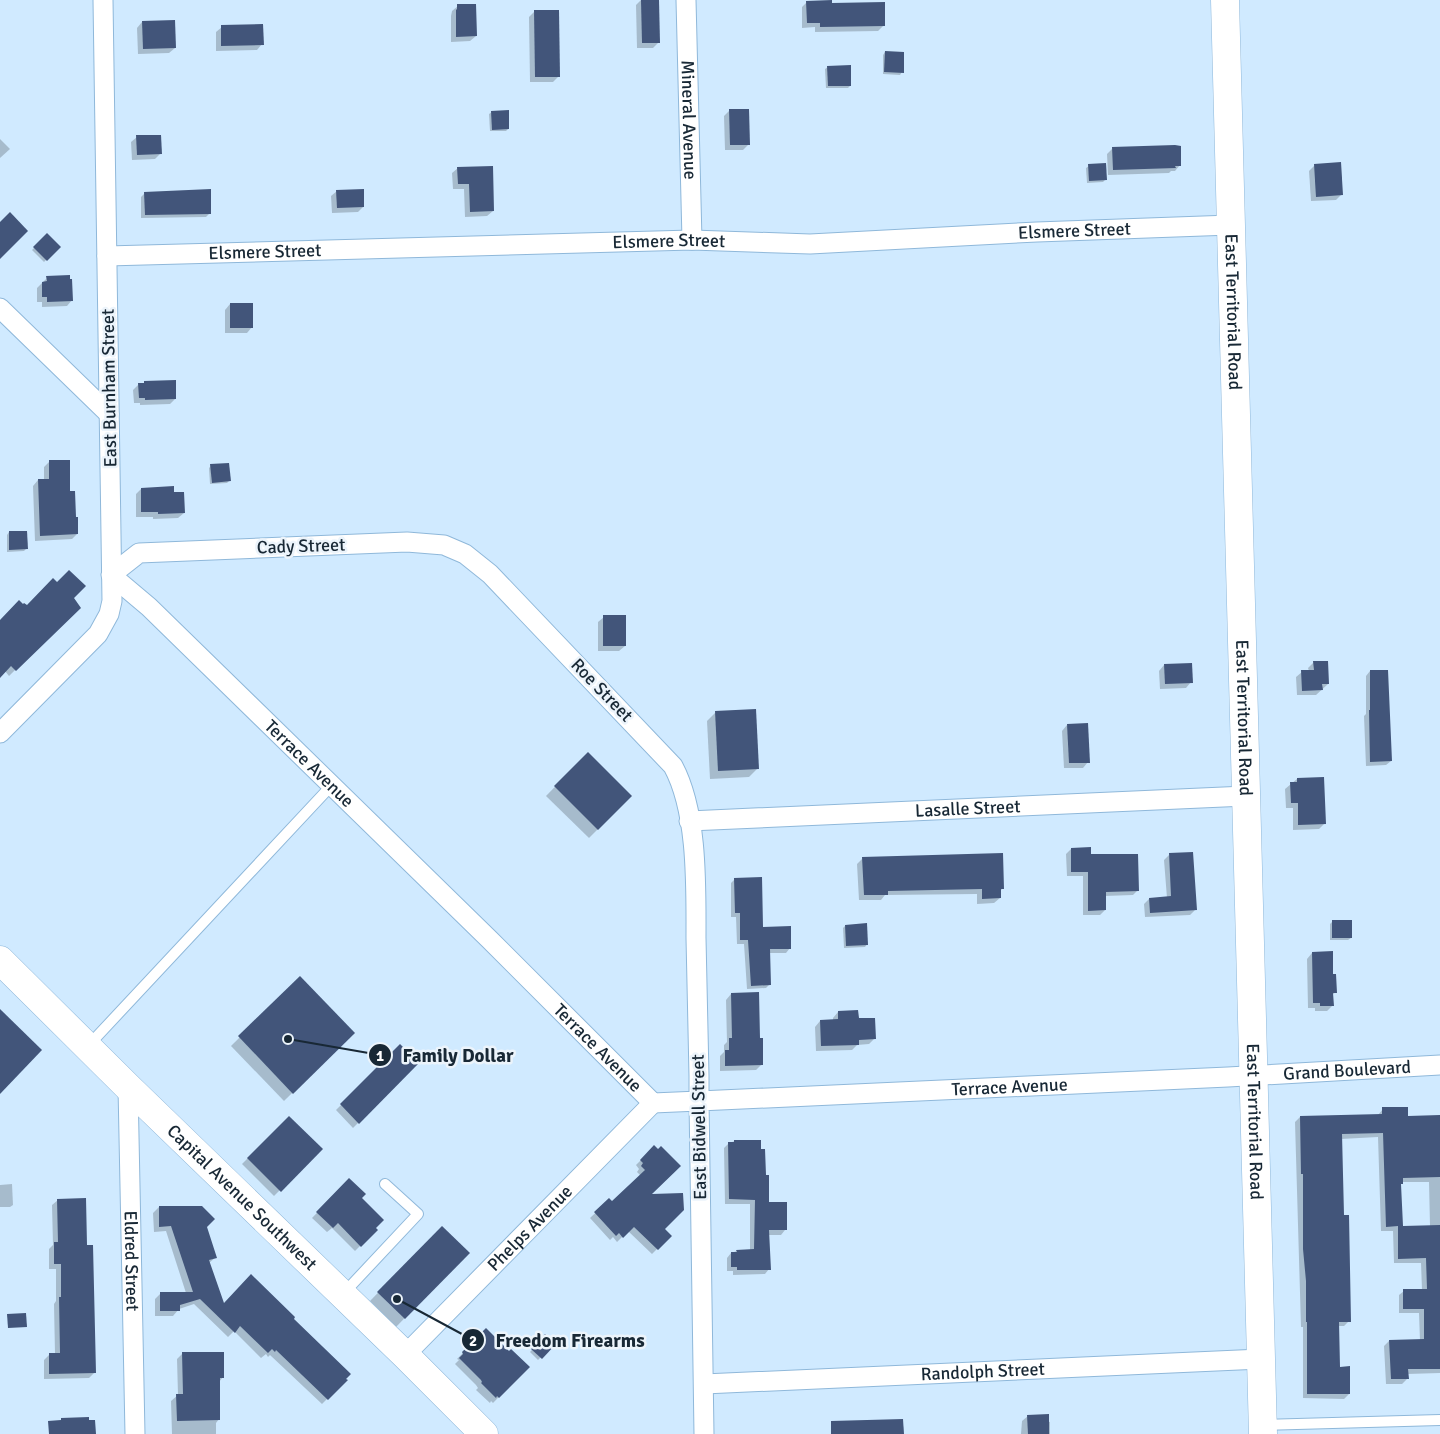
<svg xmlns="http://www.w3.org/2000/svg" width="1440" height="1434" font-family="Signika,sans-serif">
	<style>
		.shadow { fill: #0003; fill-rule: evenodd }
		.building { fill: #42557a }
		.lines { fill: none; stroke-linecap: round; stroke-linejoin: round }
		.lane-casing { stroke: #8fb8da; stroke-width: 12 }
		.street-casing { stroke: #8fb8da; stroke-width: 21 }
		.secondary-casing { stroke: #8fb8da; stroke-width: 29 }
		.lane { stroke: #fff; stroke-width: 10 }
		.street { stroke: #fff; stroke-width: 19 }
		.secondary { stroke: #fff; stroke-width: 28 }
		.labels { text-anchor: middle; dominant-baseline: central; stroke-width: 5; stroke-linejoin: round; paint-order: stroke }
		.street-label { font-size: 18px; fill: #182835; stroke: #ecf4fb }
		.leader { fill: none; stroke: #182835; stroke-width: 2 }
		.callout-dot { fill: #182835; stroke: #ecf4fb; stroke-width: 2 }
		.mark-label { font-size: 15px; text-anchor: middle; font-weight: bold; fill: #fff }
		.callout-label { font-size: 19px; text-anchor: middle; font-weight: bold; fill: #182835; stroke: #ecf4fb; stroke-width: 5; stroke-linejoin: round; paint-order: stroke }
	</style>
	<rect width="100%" height="100%" fill="#d0eaff"/>
	<g class="shadow">
		<polygon points="641,0 658,0 658,43 653,48 637,48 636,5"/>
		<polygon points="807,2 831,4 884,25 878,31 815,32 815,27 802,28 802,7"/>
		<polygon points="458,6 476,36 470,41 451,42 451,16 452,11"/>
		<polygon points="534,12 559,76 553,82 530,82 529,17"/>
		<polygon points="142,22 175,48 169,53 138,54 137,28"/>
		<polygon points="222,27 262,44 257,50 216,51 216,32"/>
		<polygon points="885,52 902,72 900,75 883,74 883,55"/>
		<polygon points="828,67 850,86 848,88 826,88 825,69"/>
		<polygon points="730,110 749,144 743,150 725,150 724,116"/>
		<polygon points="492,112 508,129 506,131 490,131 489,114"/>
		<polygon points="137,137 160,154 155,159 132,160 131,142"/>
		<polygon points="0,139 10,149 0,158"/>
		<polygon points="1112,149 1180,165 1175,171 1171,171 1169,173 1108,175 1107,154"/>
		<polygon points="1315,165 1342,194 1336,200 1311,201 1309,171"/>
		<polygon points="1089,166 1105,180 1103,182 1087,183 1086,168"/>
		<polygon points="458,168 493,211 487,216 465,217 464,189 453,189 452,173"/>
		<polygon points="337,191 363,207 358,212 332,213 331,196"/>
		<polygon points="145,193 210,213 206,217 141,218 141,197"/>
		<polygon points="47,235 59,247 44,262 32,250"/>
		<polygon points="47,278 72,300 67,306 42,307 42,302 37,302 37,288"/>
		<polygon points="230,304 252,327 247,333 225,333 225,310"/>
		<polygon points="145,382 175,399 170,404 140,405 140,403 134,403 133,390 139,384 143,384"/>
		<polygon points="50,461 77,534 72,539 35,541 33,486 38,480 44,480 44,467"/>
		<polygon points="211,466 229,481 227,483 210,484 209,468"/>
		<polygon points="141,489 173,493 184,513 178,518 153,519 153,517 136,517 136,494"/>
		<polygon points="9,532 26,549 24,551 7,552 7,535"/>
		<polygon points="73,598 79,607 9,676 5,671 0,676 0,622"/>
		<polygon points="604,617 625,646 619,651 598,651 598,622"/>
		<polygon points="1314,662 1328,684 1316,695 1297,695 1296,677 1302,672 1309,671 1308,668"/>
		<polygon points="1191,664 1191,682 1186,688 1160,689 1159,671 1164,665"/>
		<polygon points="1370,671 1391,761 1386,765 1366,766 1364,716 1366,714 1366,676"/>
		<polygon points="716,712 757,769 749,777 710,779 707,721"/>
		<polygon points="1067,725 1088,762 1083,768 1064,768 1062,731"/>
		<polygon points="588,753 631,796 589,838 546,796"/>
		<polygon points="1297,779 1325,823 1319,829 1293,830 1293,808 1286,808 1285,789"/>
		<polygon points="1071,849 1090,856 1137,891 1133,895 1104,896 1105,910 1100,915 1083,915 1083,876 1067,876 1066,854"/>
		<polygon points="1169,855 1195,910 1190,915 1145,917 1144,904 1149,899 1167,898 1164,860"/>
		<polygon points="863,858 1003,888 1000,891 1000,898 994,903 977,904 977,894 885,895 881,900 859,900 857,864"/>
		<polygon points="735,879 762,928 790,948 786,953 769,953 770,984 766,988 747,989 744,944 737,944 736,917 731,917 731,883"/>
		<polygon points="1332,922 1351,938 1348,940 1330,940 1330,924"/>
		<polygon points="845,926 867,944 865,947 844,948 843,928"/>
		<polygon points="1312,953 1332,975 1336,992 1332,995 1333,1005 1327,1011 1315,1011 1315,1008 1308,1008 1307,959"/>
		<polygon points="300,978 353,1033 284,1101 231,1046"/>
		<polygon points="731,994 759,1039 762,1064 756,1070 720,1071 720,1056 724,1052 724,1045 727,1042 726,1000"/>
		<polygon points="838,1012 858,1020 874,1039 869,1044 857,1045 852,1050 816,1051 815,1027 820,1021 833,1021 833,1018"/>
		<polygon points="400,1046 418,1063 353,1128 336,1110"/>
		<path d="M1383,1109L1407,1117L1440,1116V1373L1407,1374V1379L1402,1384H1386L1384,1346L1389,1341H1420L1419,1313H1399V1295L1404,1291L1422,1290L1421,1263H1394L1393,1231H1381L1378,1137L1341,1139L1343,1216L1349,1321L1344,1326H1338L1339,1368L1349,1394L1344,1399L1303,1398V1327H1301L1295,1122L1300,1117L1378,1115ZM1402,1182H1429L1430,1226L1401,1227L1400,1185Z"/>
		<polygon points="289,1117 321,1149 274,1196 242,1164"/>
		<polygon points="735,1141 768,1203 785,1230 781,1235 768,1235 769,1269 765,1274 733,1275 733,1271 727,1271 727,1258 731,1253 737,1251 750,1250 750,1204 725,1204 724,1148 729,1143"/>
		<polygon points="654,1147 649,1196 663,1229 670,1236 652,1254 628,1231 617,1242 613,1237 610,1240 590,1218 609,1200 612,1203 641,1176 637,1172 639,1169 636,1165"/>
		<polygon points="349,1180 361,1198 376,1230 355,1251 332,1228 327,1232 312,1218"/>
		<polygon points="12,1184 13,1205 10,1207 0,1207 0,1185"/>
		<polygon points="58,1200 86,1246 95,1372 89,1378 44,1379 44,1360 49,1355 55,1354 54,1304 56,1301 56,1269 49,1269 49,1249 53,1245 52,1205"/>
		<polygon points="159,1207 206,1227 216,1257 209,1263 223,1305 292,1319 346,1380 322,1404 270,1355 268,1357 266,1354 261,1358 234,1331 228,1337 194,1304 179,1309 173,1316 155,1316 155,1299 161,1293 186,1293 166,1231 154,1232 153,1213"/>
		<polygon points="442,1227 468,1253 396,1327 370,1301"/>
		<polygon points="486,1330 509,1353 528,1367 493,1403 491,1401 490,1403 476,1390 478,1388 476,1385 455,1364 459,1360 457,1359"/>
		<polygon points="545,1336 554,1344 538,1360 530,1352"/>
		<polygon points="183,1353 223,1377 219,1382 219,1419 216,1423 216,1434 172,1434 171,1401 178,1395 177,1359"/>
		<polygon points="1028,1416 1050,1422 1050,1434 1021,1434 1022,1421"/>
	</g>
	<g class="building">
		<polygon points="641,0 659,0 660,43 642,43"/>
		<polygon points="832,0 832,3 885,2 885,26 820,27 820,23 807,23 806,1"/>
		<polygon points="457,4 476,4 477,36 456,37 456,10 457,9"/>
		<polygon points="534,10 559,10 560,77 535,77"/>
		<polygon points="175,20 176,48 143,49 142,21"/>
		<polygon points="263,24 264,45 221,46 221,25"/>
		<polygon points="885,51 904,52 904,73 884,72"/>
		<polygon points="851,65 851,86 828,86 827,66"/>
		<polygon points="729,109 749,109 750,145 730,145"/>
		<polygon points="509,110 509,129 492,130 491,111"/>
		<polygon points="136,135 161,135 162,154 137,155"/>
		<polygon points="1175,145 1181,146 1181,166 1175,166 1176,168 1113,170 1112,147"/>
		<polygon points="1341,162 1343,195 1316,197 1314,164"/>
		<polygon points="1106,163 1107,180 1089,181 1088,164"/>
		<polygon points="493,166 494,211 470,212 469,184 458,184 457,167"/>
		<polygon points="211,189 211,214 145,215 144,192"/>
		<polygon points="364,189 364,207 337,208 336,190"/>
		<polygon points="10,212 28,231 0,259 0,222"/>
		<polygon points="47,233 61,247 47,261 33,247"/>
		<polygon points="70,275 70,279 72,279 73,301 47,302 47,297 42,297 42,282 47,281 46,276"/>
		<rect x="230" y="303" width="23" height="25"/>
		<polygon points="176,380 176,399 145,400 145,398 139,398 138,383 144,383 144,381"/>
		<polygon points="49,460 70,460 70,491 75,491 76,517 78,517 78,534 40,536 38,479 49,479"/>
		<polygon points="229,463 231,481 212,483 210,464"/>
		<polygon points="174,486 174,492 184,492 185,513 158,514 158,512 141,512 141,488"/>
		<polygon points="9,531 27,531 28,549 9,550"/>
		<polygon points="69,570 86,586 74,598 81,608 16,671 11,666 0,678 0,620 19,600 23,604 24,603 27,605 53,578 57,582"/>
		<rect x="603" y="615" width="23" height="31"/>
		<polygon points="1313,661 1328,661 1329,684 1322,684 1323,690 1302,691 1301,670 1314,670"/>
		<polygon points="1192,663 1193,683 1165,684 1164,664"/>
		<polygon points="1370,670 1388,670 1392,761 1370,762 1369,710 1370,710"/>
		<polygon points="756,709 759,769 718,771 715,711"/>
		<polygon points="1088,723 1090,763 1069,763 1067,724"/>
		<polygon points="588,752 632,796 598,830 554,786"/>
		<polygon points="1324,777 1326,824 1298,825 1298,803 1291,803 1290,782 1297,782 1297,778"/>
		<polygon points="1091,847 1091,854 1138,854 1139,891 1106,892 1106,910 1088,911 1088,872 1071,872 1071,848"/>
		<polygon points="1193,852 1197,910 1150,913 1149,898 1171,896 1169,853"/>
		<polygon points="1003,853 1004,889 1001,889 1001,898 982,899 982,889 888,891 888,895 864,895 862,857"/>
		<polygon points="762,877 763,927 791,926 791,949 770,949 771,985 751,986 748,940 740,940 740,913 735,913 734,878"/>
		<rect x="1332" y="920" width="20" height="18"/>
		<polygon points="867,923 868,945 846,946 845,925"/>
		<polygon points="1333,951 1333,974 1336,974 1337,993 1333,993 1334,1006 1320,1006 1320,1003 1313,1003 1312,952"/>
		<polygon points="300,976 355,1033 293,1094 238,1036"/>
		<polygon points="759,992 760,1038 763,1038 763,1065 725,1066 725,1050 729,1050 729,1038 732,1038 731,993"/>
		<polygon points="0,1009 42,1050 0,1094"/>
		<polygon points="858,1010 859,1018 875,1018 876,1039 859,1040 859,1045 821,1046 820,1020 838,1019 838,1011"/>
		<polygon points="400,1044 419,1063 359,1124 340,1104"/>
		<polygon points="1382,1107 1408,1107 1408,1116 1440,1115 1440,1177 1403,1178 1403,1184 1401,1184 1403,1226 1440,1225 1440,1369 1408,1369 1409,1379 1391,1379 1389,1340 1424,1339 1424,1309 1403,1309 1403,1289 1427,1289 1426,1258 1398,1259 1398,1226 1386,1227 1383,1133 1342,1134 1344,1215 1349,1215 1351,1322 1339,1322 1340,1367 1350,1366 1350,1394 1307,1394 1307,1322 1306,1322 1306,1281 1303,1249 1303,1174 1301,1174 1300,1116 1382,1114"/>
		<polygon points="289,1116 323,1149 281,1192 247,1158"/>
		<polygon points="734,1140 761,1140 761,1149 765,1149 766,1175 769,1175 769,1202 787,1202 787,1230 769,1230 771,1270 737,1270 737,1267 731,1267 731,1252 737,1252 736,1250 754,1249 755,1200 729,1199 728,1142 734,1142"/>
		<polygon points="654,1145 658,1149 661,1146 681,1166 652,1194 683,1193 684,1210 665,1229 672,1236 658,1250 634,1227 623,1238 619,1233 616,1236 594,1212 609,1198 612,1201 645,1170 641,1166 643,1163 640,1160"/>
		<polygon points="349,1178 366,1194 362,1198 384,1220 376,1228 378,1230 361,1247 338,1223 333,1228 316,1212"/>
		<polygon points="86,1198 87,1245 93,1245 96,1373 49,1374 49,1353 60,1353 59,1297 61,1297 61,1264 54,1264 54,1242 58,1242 57,1199"/>
		<polygon points="159,1206 202,1206 215,1219 207,1227 217,1258 209,1260 224,1303 251,1274 295,1317 294,1319 351,1374 346,1379 348,1380 328,1400 276,1350 275,1352 272,1349 268,1353 240,1326 235,1333 200,1299 180,1305 180,1311 160,1311 160,1292 193,1292 171,1226 159,1227"/>
		<polygon points="442,1226 470,1253 405,1319 377,1292"/>
		<polygon points="26,1313 27,1327 8,1328 7,1314"/>
		<polygon points="486,1328 509,1351 511,1349 530,1367 499,1398 497,1396 496,1398 481,1383 482,1382 481,1380 459,1358 463,1354 462,1352"/>
		<polygon points="545,1334 556,1344 542,1359 531,1349"/>
		<polygon points="182,1352 224,1352 224,1378 220,1378 220,1420 177,1421 176,1394 183,1394"/>
		<polygon points="1049,1414 1049,1434 1028,1434 1027,1415"/>
		<polygon points="89,1417 89,1420 95,1420 96,1434 49,1434 48,1421 61,1420 61,1418"/>
		<polygon points="903,1419 904,1434 831,1434 831,1421"/>
	</g>
	<g class="lines">
		<g class="lane-casing">
			<g id="lane">
				<polyline points="88,1046 331,786"/>
				<polyline points="343,1294 418,1214 385,1184"/>
				<polyline points="1264,1425 1440,1420"/>
			</g>
		</g>
		<g class="street-casing">
			<g id="street">
				<path id="s1" d="M686,0L692,240"/>
				<path id="s2" d="M107,256L692,240L810,244L1037,232L1231,225"/>
				<polyline points="0,308 109,414"/>
				<polyline points="0,733 98,634 109,614 112,601 103,0"/>
				<path id="s3" d="M689,821L1246,796"/>
				<path id="s4" d="M128,1087L135,1434"/>
				<path id="s5" d="M405,1355L653,1103"/>
				<path id="s6" d="M704,1384L1261,1359"/>
				<path id="s7" d="M704,1434L699,1101V1076C698,1030 697,984 696,938C696,887 698,812 673,766L490,574L465,554L444,545L407,542L139,553L111,575L149,607L489,939L653,1103L699,1101L1228,1077L1440,1065"/>
			</g>
		</g>
		<g class="secondary-casing">
			<g id="secondary">
				<path id="s8" d="M1225,0L1263,1434"/>
				<path id="s9" d="M0,960L128,1087L405,1355L484,1434"/>
			</g>
		</g>
		<use href="#lane" class="lane"/>
		<use href="#street" class="street"/>
		<use href="#secondary" class="secondary"/>
	</g>
	<g class="labels">
		<g class="street-label">
			<text stroke="none"><textPath href="#s1" startOffset="120">Mineral Avenue</textPath></text>
			<text stroke="none"><textPath href="#s2" startOffset="968">Elsmere Street</textPath></text>
			<text stroke="none"><textPath href="#s2" startOffset="562">Elsmere Street</textPath></text>
			<text stroke="none"><textPath href="#s2" startOffset="158">Elsmere Street</textPath></text>
			<text stroke="none"><textPath href="#s8" startOffset="312">East Territorial Road</textPath></text>
			<text transform="translate(109 388) rotate(-91)">East Burnham Street</text>
			<text transform="translate(301 546) rotate(-2)">Cady Street</text>
			<text transform="translate(602 690) rotate(46)">Roe Street</text>
			<text stroke="none"><textPath href="#s8" startOffset="718">East Territorial Road</textPath></text>
			<text stroke="none"><textPath href="#s7" startOffset="1606">Terrace Avenue</textPath></text>
			<text stroke="none"><textPath href="#s3" startOffset="279">Lasalle Street</textPath></text>
			<text stroke="none"><textPath href="#s7" startOffset="2011">Terrace Avenue</textPath></text>
			<text stroke="none"><textPath href="#s7" startOffset="2784">Grand Boulevard</textPath></text>
			<text stroke="none"><textPath href="#s7" startOffset="2446">Terrace Avenue</textPath></text>
			<text stroke="none"><textPath href="#s8" startOffset="1122">East Territorial Road</textPath></text>
			<text transform="translate(699 1127) rotate(-91)">East Bidwell Street</text>
			<text stroke="none"><textPath href="#s9" startOffset="339">Capital Avenue Southwest</textPath></text>
			<text stroke="none"><textPath href="#s5" startOffset="178">Phelps Avenue</textPath></text>
			<text stroke="none"><textPath href="#s4" startOffset="174">Eldred Street</textPath></text>
			<text stroke="none"><textPath href="#s6" startOffset="279">Randolph Street</textPath></text>
		</g>
	</g>
	<path class="leader" d="M288 1039L380 1055M397 1299L473 1340"/>
	<g class="callout-dot">
		<circle cx="288" cy="1039" r="5"/>
		<circle cx="397" cy="1299" r="5"/>
		<circle cx="380" cy="1055" r="12"/>
		<circle cx="473" cy="1340" r="12"/>
	</g>
	<g class="mark-label">
		<text x="380" y="1061">1</text>
		<text x="473" y="1346">2</text>
	</g>
	<g class="callout-label">
		<text x="458" y="1062">Family Dollar</text>
		<text x="570" y="1347">Freedom Firearms</text>
	</g>
</svg>
